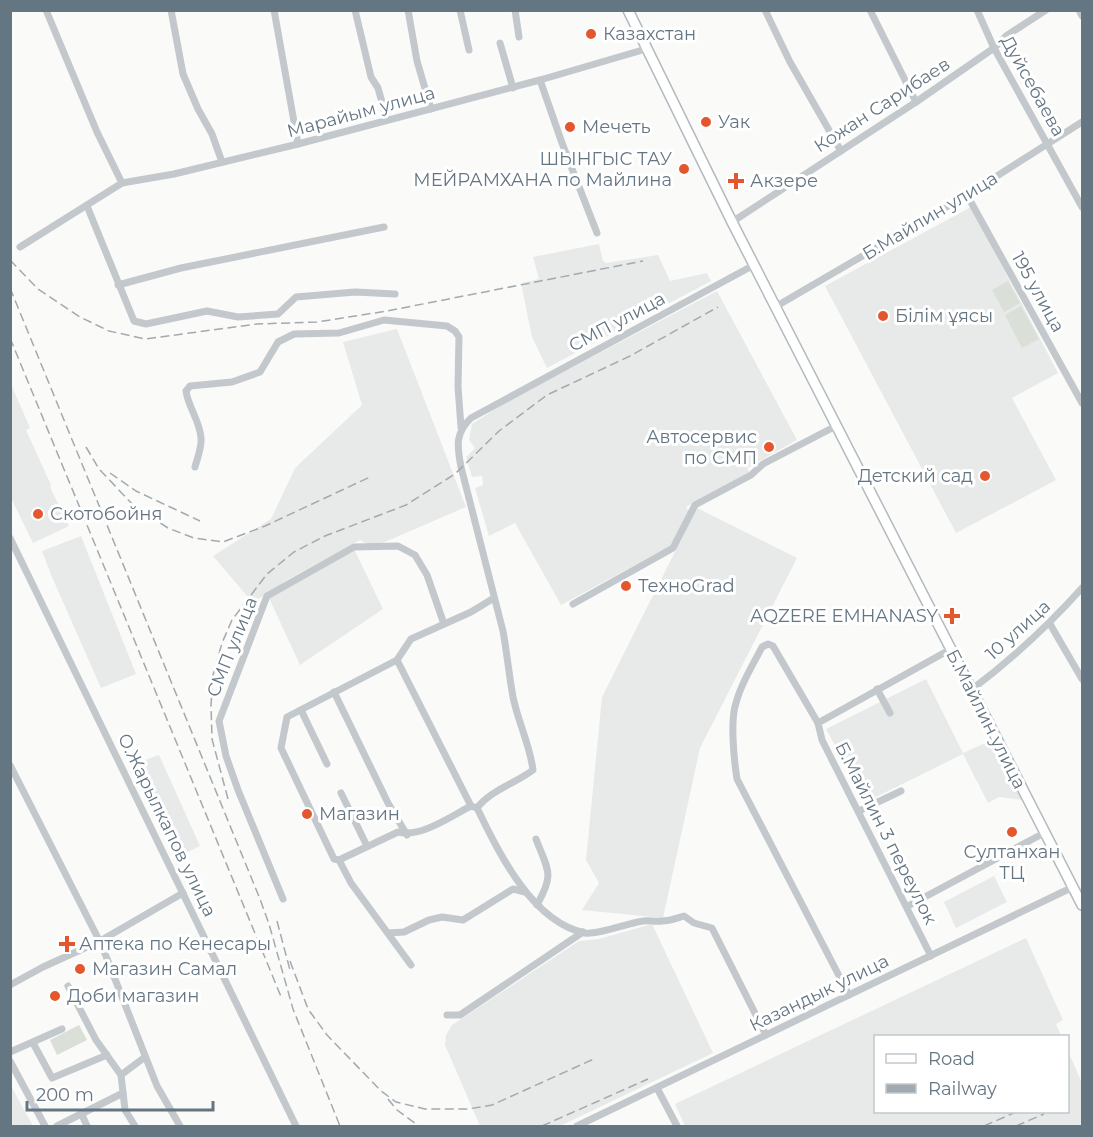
<svg xmlns="http://www.w3.org/2000/svg" width="1093" height="1137" font-family="Montserrat,sans-serif">
	<style>
		.built { fill: #e8e9e9 }
		.green { fill: #dadfd7 }
		.lines { fill: none; stroke-linecap: round; stroke-linejoin: round }
		.secondary-casing { stroke: #b3babf; stroke-width: 12 }
		.street { stroke: #c3c8cc; stroke-width: 7 }
		.secondary { stroke: #fff; stroke-width: 9 }
		.rail { stroke: #a2aab0; stroke-width: 1.5; stroke-dasharray: 9 4.5; stroke-linecap: butt }
		.poi-dot { fill: #e4572e; stroke: #fff; stroke-width: 2 }
		.labels { text-anchor: middle; dominant-baseline: central; stroke-width: 6; stroke-linejoin: round; paint-order: stroke }
		.poi-label { font-size: 18px; fill: #657683; stroke: #fff; text-anchor: start }
		.street-label { font-size: 18px; fill: #657683; stroke: #fff }
	</style>
	<rect width="100%" height="100%" fill="#fafaf8"/>
	<g class="built">
		<polygon points="971,207 1058,373 1012,398 1056,480 956,533 825,286"/>
		<polygon points="599,244 603,261 606,263 658,255 670,281 707,273 711,281 547,368 532,337 521,283 539,279 533,257"/>
		<polygon points="717,291 797,440 747,468 749,472 686,507 689,512 670,546 561,605 515,523 489,536 475,488 483,485 482,476 472,477 466,457 475,448 469,440 472,424 503,404"/>
		<polygon points="397,329 466,507 380,544 371,546 360,540 287,580 253,603 213,556 271,519 295,468 362,405 343,342"/>
		<polygon points="10,382 30,428 26,430 51,485 50,487 69,526 33,543 11,498"/>
		<polygon points="697,508 797,558 700,748 663,918 582,910 599,883 586,860 602,697"/>
		<polygon points="81,536 136,674 101,688 52,577 42,551"/>
		<polygon points="354,549 383,609 300,665 269,598"/>
		<polygon points="926,679 963,753 992,740 1023,800 999,797 988,803 963,754 866,802 826,729"/>
		<polygon points="159,755 200,846 177,857 137,763"/>
		<polygon points="994,876 1007,902 956,928 944,902"/>
		<polygon points="652,924 713,1053 560,1126 480,1126 445,1045 446,1035 452,1025 579,941 599,939"/>
		<polygon points="1026,938 1063,1020 1056,1024 1061,1036 876,1036 876,1112 1068,1112 1068,1051 1082,1083 1082,1126 685,1126 675,1104"/>
		<polygon points="11,1086 33,1126 11,1126"/>
	</g>
	<g class="green">
		<polygon points="1008,281 1020,303 1004,312 992,290"/>
		<polygon points="1021,306 1039,339 1022,348 1005,315"/>
		<polygon points="79,1025 87,1040 57,1055 50,1040"/>
	</g>
	<g class="lines">
		<g class="secondary-casing">
			<polyline id="secondary" points="628,10 732,222 1082,905"/>
		</g>
		<g class="street">
			<polyline points="46,10 97,132 122,183"/>
			<polyline points="171,10 183,74 198,109 212,134 222,162"/>
			<polyline points="274,10 298,144"/>
			<polyline points="355,10 371,77 378,88 387,120"/>
			<polyline points="408,10 417,61 431,109"/>
			<polyline points="460,10 469,50"/>
			<polyline points="515,10 519,37"/>
			<polyline points="765,10 790,62 841,151"/>
			<polyline points="870,10 916,102"/>
			<polyline points="977,10 994,48 1082,207"/>
			<polyline points="1079,10 1082,16"/>
			<polyline points="500,43 513,88"/>
			<polyline points="540,80 562,143 597,233"/>
			<polyline points="967,195 1082,403"/>
			<polyline points="87,206 134,321 146,324 207,311 238,317 278,314 296,297 355,292 395,294"/>
			<polyline points="732,222 916,102 994,48 1006,36 1046,10"/>
			<polyline points="20,247 122,183 174,174 298,144 540,80 646,49"/>
			<polyline points="118,285 181,268 384,227"/>
			<polyline points="775,307 967,195 1082,122"/>
			<path d="M195,467C197,459 202,447 201,438C200,421 188,407 186,391L190,386L232,382L260,372L278,342L294,334L339,333L384,320L447,326L455,331L459,337L458,387L461,427"/>
			<polyline points="10,538 296,1126"/>
			<polyline points="573,604 673,548 695,505 751,475 763,464 836,426"/>
			<polyline points="1050,624 1082,679"/>
			<path d="M397,660L471,806L477,808C499,853 532,922 585,933C598,935 628,923 643,921C649,920 655,922 662,921C669,921 677,918 684,916L694,923L712,928L766,1035"/>
			<polyline points="877,689 890,713"/>
			<path d="M971,690C1012,659 1048,626 1082,588"/>
			<polyline points="334,692 388,803 407,835"/>
			<polyline points="301,710 327,764"/>
			<polyline points="818,723 951,649"/>
			<polyline points="10,765 102,946 157,1086 180,1126"/>
			<polyline points="341,793 367,846"/>
			<path d="M471,806C451,816 421,838 398,832L339,860L334,859L281,748L287,717L397,660L411,639L471,612L494,598"/>
			<path d="M477,808C491,790 516,783 533,770C530,745 518,722 513,697C509,675 507,653 503,631L461,467C457,446 455,433 471,418L754,265"/>
			<polyline points="859,811 901,791"/>
			<path d="M536,839C548,871 555,873 537,905"/>
			<polyline points="339,860 351,883 411,965"/>
			<polyline points="283,899 238,790 226,756 219,721 267,596 354,547 398,546 415,555 427,575 444,624"/>
			<polyline points="908,906 1044,833"/>
			<polyline points="388,933 404,932 429,920 442,917 463,920 513,889 525,892"/>
			<polyline points="10,985 43,967 100,941 183,893"/>
			<polyline points="68,986 96,1040 121,1075 145,1057"/>
			<path d="M849,995L737,779C734,760 730,720 736,703C741,683 753,665 762,647L768,644L773,646L818,723L822,740L931,956"/>
			<polyline points="447,1015 460,1015 583,932"/>
			<polyline points="33,1043 52,1078 107,1055"/>
			<polyline points="10,1052 62,1029"/>
			<polyline points="10,1061 45,1126"/>
			<polyline points="121,1075 125,1110 135,1126"/>
			<polyline points="657,1088 677,1126"/>
			<polyline points="82,1115 87,1126"/>
			<polyline points="57,1126 123,1093"/>
			<polyline points="577,1126 1073,887"/>
		</g>
		<use href="#secondary" class="secondary"/>
		<g class="rail">
			<polyline points="10,260 38,289 80,317 109,331 145,339 257,324 317,322 387,311 643,261"/>
			<polyline points="10,288 260,899 269,924 293,1009 340,1126"/>
			<polyline points="10,338 282,999"/>
			<polyline points="86,447 99,469 135,507 168,528 194,538 223,542 265,526 370,477"/>
			<polyline points="110,473 136,491 200,521"/>
			<polyline points="228,799 212,739 211,705 213,675 222,643 232,620 267,574 294,552 325,536 406,505 455,474 499,431 547,395 630,356 718,307"/>
			<polyline points="277,921 290,970"/>
			<polyline points="290,961 308,1009 327,1035 381,1091 396,1102 425,1109 468,1109 492,1105 596,1058"/>
			<polyline points="388,1099 397,1110 419,1126"/>
			<polyline points="542,1126 648,1079"/>
			<polyline points="984,1126 1016,1112"/>
			<polyline points="1016,1126 1044,1114"/>
		</g>
	</g>
	<g class="poi-dot">
		<circle cx="591" cy="34" r="6"/>
		<circle cx="706" cy="122" r="6"/>
		<circle cx="570" cy="127" r="6"/>
		<circle cx="684" cy="169" r="6"/>
		<path d="M733 172h6v6h6v6h-6v6h-6v-6h-6v-6h6z"/>
		<circle cx="883" cy="316" r="6"/>
		<circle cx="769" cy="447" r="6"/>
		<circle cx="985" cy="476" r="6"/>
		<circle cx="38" cy="514" r="6"/>
		<circle cx="626" cy="586" r="6"/>
		<path d="M949 607h6v6h6v6h-6v6h-6v-6h-6v-6h6z"/>
		<circle cx="307" cy="814" r="6"/>
		<circle cx="1012" cy="832" r="6"/>
		<path d="M64 935h6v6h6v6h-6v6h-6v-6h-6v-6h6z"/>
		<circle cx="80" cy="969" r="6"/>
		<circle cx="55" cy="996" r="6"/>
	</g>
	<g class="labels">
		<g class="poi-label">
			<text x="603" y="34">Казахстан</text>
			<text x="718" y="122">Уак</text>
			<text x="582" y="127">Мечеть</text>
			<text x="672" y="159" text-anchor="end">ШЫНГЫС ТАУ<tspan x="672" dy="21">МЕЙРАМХАНА по Майлина</tspan></text>
			<text x="750" y="181">Акзере</text>
			<text x="895" y="316">Білім ұясы</text>
			<text x="757" y="437" text-anchor="end">Автосервис<tspan x="757" dy="21">по СМП</tspan></text>
			<text x="973" y="476" text-anchor="end">Детский сад</text>
			<text x="50" y="514">Скотобойня</text>
			<text x="638" y="586">ТехноGrad</text>
			<text x="938" y="616" text-anchor="end">AQZERE EMHANASY</text>
			<text x="319" y="814">Магазин</text>
			<text x="1012" y="852" text-anchor="middle">Султанхан<tspan x="1012" dy="21">ТЦ</tspan></text>
			<text x="79" y="944">Аптека по Кенесары</text>
			<text x="92" y="969">Магазин Самал</text>
			<text x="67" y="996">Доби магазин</text>
		</g>
		<g class="street-label">
			<text transform="translate(1033 86) rotate(61)">Дуйсебаева</text>
			<text transform="translate(882 105) rotate(-33)">Кожан Сарибаев</text>
			<text transform="translate(361 112) rotate(-15)">Марайым улица</text>
			<text transform="translate(930 216) rotate(-31)">Б.Майлин улица</text>
			<text transform="translate(1038 292) rotate(61)">195 улица</text>
			<text transform="translate(617 322) rotate(-28)">СМП улица</text>
			<text transform="translate(1018 630) rotate(-42)">10 улица</text>
			<text transform="translate(232 647) rotate(-68)">СМП улица</text>
			<text transform="translate(986 719) rotate(63)">Б.Майлин улица</text>
			<text transform="translate(167 825) rotate(64)">О.Жарылкапов улица</text>
			<text transform="translate(886 833) rotate(63)">Б.Майлин 3 переулок</text>
			<text transform="translate(819 993) rotate(-26)">Казандык улица</text>
		</g>
	</g>
	<rect width="1093" height="1137" fill="none" stroke="#657683" stroke-width="24"/>
	<rect x="874" y="1035" width="195" height="78" fill="#ffffff" stroke="#c1c8cd" stroke-width="1.5"/>
	<rect x="886" y="1054" width="30" height="9" fill="#ffffff" stroke="#c1c8cd" stroke-width="1.5"/>
	<text x="928" y="1065" font-size="18" fill="#657683">Road</text>
	<rect x="886" y="1084" width="30" height="9" fill="#a2aab0" stroke="#c1c8cd" stroke-width="1.5"/>
	<text x="928" y="1095" font-size="18" fill="#657683">Railway</text>
	<path d="M27 1101v9h186v-9" fill="none" stroke="#657683" stroke-width="3"/>
	<text x="36" y="1101" font-size="18" fill="#657683" stroke="#ffffff" stroke-width="4.5" paint-order="stroke">200 m</text>
</svg>
